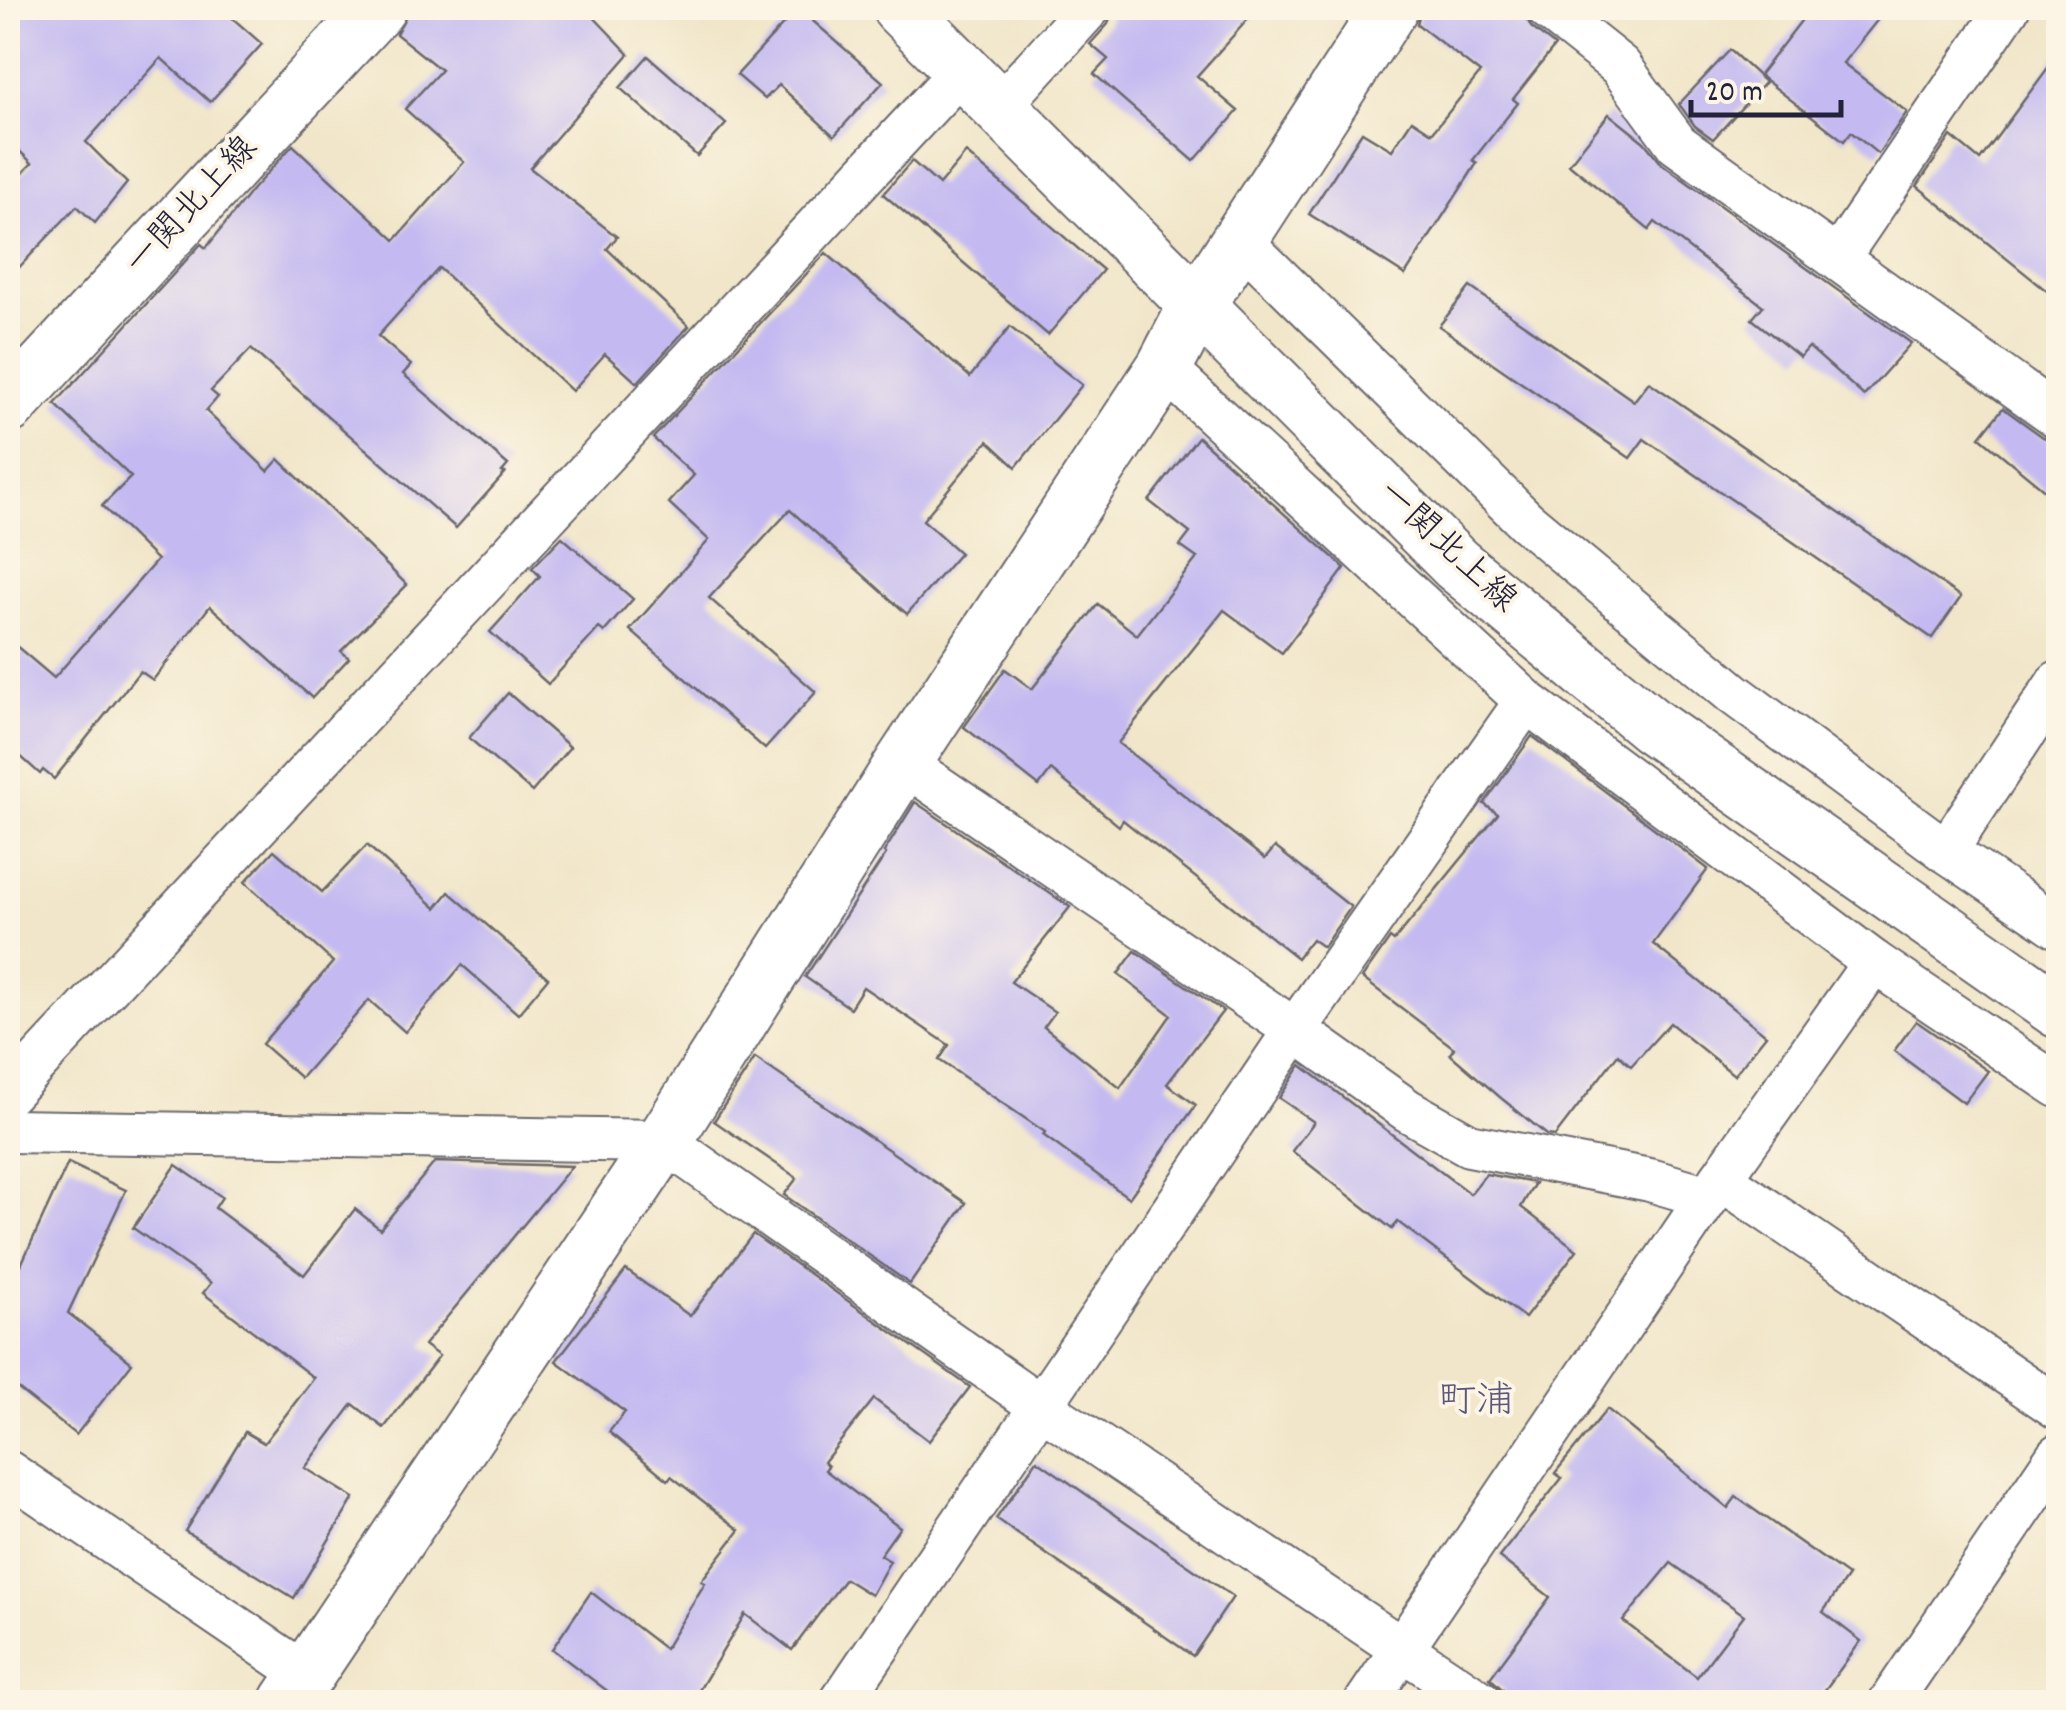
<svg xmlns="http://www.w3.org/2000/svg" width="2066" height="1710" font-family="Dekko,'Klee One',sans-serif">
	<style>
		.building { fill: #c4baf1; fill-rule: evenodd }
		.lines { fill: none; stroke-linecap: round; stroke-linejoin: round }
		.street-casing { stroke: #6a676d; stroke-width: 46 }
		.secondary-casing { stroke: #6a676d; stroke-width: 59 }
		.primary-casing { stroke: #6a676d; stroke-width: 59 }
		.street { stroke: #fff; stroke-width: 42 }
		.secondary { stroke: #fff; stroke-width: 55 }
		.primary { stroke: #fff; stroke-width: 55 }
		.labels { text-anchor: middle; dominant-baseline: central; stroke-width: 8; stroke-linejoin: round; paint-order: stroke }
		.street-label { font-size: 35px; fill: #22223b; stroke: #fcf5e5 }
		.neighbourhood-label { font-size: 38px; fill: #5b577b; stroke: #fcf5e5 }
	</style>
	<rect width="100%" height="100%" fill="#fcf5e5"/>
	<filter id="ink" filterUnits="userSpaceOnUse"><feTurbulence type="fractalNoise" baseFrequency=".01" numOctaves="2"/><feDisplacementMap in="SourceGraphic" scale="20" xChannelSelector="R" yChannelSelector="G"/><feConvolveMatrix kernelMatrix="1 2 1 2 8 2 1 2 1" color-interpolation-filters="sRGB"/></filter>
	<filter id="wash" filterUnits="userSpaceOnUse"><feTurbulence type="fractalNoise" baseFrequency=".0048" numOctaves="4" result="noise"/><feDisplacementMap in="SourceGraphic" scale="40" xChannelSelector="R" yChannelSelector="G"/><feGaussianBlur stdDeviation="2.25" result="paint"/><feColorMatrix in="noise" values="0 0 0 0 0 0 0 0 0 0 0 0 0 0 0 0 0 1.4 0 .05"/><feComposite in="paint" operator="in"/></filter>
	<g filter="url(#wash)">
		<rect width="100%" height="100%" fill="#f1e6c9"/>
		<g id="blocks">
			<g class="building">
				<polygon points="23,8 221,8 262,44 210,102 161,58 86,142 127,183 95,223 77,206 8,279 8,188 32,163 8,140 8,25"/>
				<polygon points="410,8 585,8 629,54 530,168 617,237 607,249 689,326 637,383 605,354 572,391 439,268 378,336 411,365 403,374 508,465 502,472 505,473 456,528 251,349 211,391 218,397 206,411 268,471 279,459 407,585 341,651 349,658 312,698 210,606 153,680 140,671 54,779 43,770 40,774 8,745 8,639 54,678 157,560 102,506 131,477 55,404 201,244 206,248 252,190 293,145 395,240 464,162 405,109 441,70 396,34"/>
				<polygon points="798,8 883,82 834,136 779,85 765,99 737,75"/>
				<polygon points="1113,8 1258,8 1197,76 1238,111 1194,161 1094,74 1108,59 1090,44 1108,24"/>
				<polygon points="1421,8 1522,8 1531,27 1555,46 1513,99 1518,103 1473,160 1477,163 1405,275 1309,214 1362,132 1392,150 1412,120 1432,133 1480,73 1417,24"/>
				<polygon points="1811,8 1887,8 1843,63 1907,112 1878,154 1851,132 1844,141 1759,75"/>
				<polygon points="1730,50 1765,82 1713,139 1695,126 1679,104"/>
				<polygon points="2058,54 2058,300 1917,186 1951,136 1980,160"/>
				<polygon points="648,56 726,124 697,156 620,88"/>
				<polygon points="1609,114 1644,142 1662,164 1911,343 1864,396 1809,347 1800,357 1752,319 1763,306 1655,222 1649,230 1569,164"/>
				<polygon points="966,153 1103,270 1048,335 883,194 912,161 939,185"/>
				<polygon points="826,253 970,377 1010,327 1082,385 1016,467 988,441 923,520 960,553 907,614 790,510 709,598 816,692 765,749 630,630 709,540 669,503 694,475 653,438"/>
				<polygon points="1470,287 1634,401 1649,382 1961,597 1932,638 1644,439 1630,458 1439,326"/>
				<polygon points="2003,408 2043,437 2058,442 2058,501 1980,437"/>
				<polygon points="1198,437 1345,568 1282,653 1224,610 1118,743 1265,859 1275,847 1351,907 1323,947 1312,939 1297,958 1123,820 1119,826 1051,770 1039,786 964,727 1005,669 1032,689 1098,604 1137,635 1197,558 1180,546 1190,533 1149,501"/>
				<polygon points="562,537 633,599 604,632 599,628 548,684 490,632 540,576 532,568"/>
				<polygon points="508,693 570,747 532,792 469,738"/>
				<polygon points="1532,736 1708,869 1653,944 1766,1035 1734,1075 1670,1023 1631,1066 1618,1054 1555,1136 1547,1135 1501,1098 1450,1054 1454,1048 1362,978 1390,938 1394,941 1498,814 1484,804"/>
				<polygon points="915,802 1070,907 1011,982 1055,1012 1044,1027 1120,1088 1171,1015 1118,974 1135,951 1223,1011 1167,1084 1196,1105 1129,1198 1043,1135 1045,1132 939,1060 949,1045 863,987 850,1008 805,977 886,854 884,852"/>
				<polygon points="367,845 436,908 449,892 548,978 518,1014 462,965 405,1032 369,1000 301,1078 262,1044 333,962 245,882 274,850 322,892"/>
				<polygon points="1916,1021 1988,1071 1964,1103 1894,1051"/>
				<polygon points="755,1058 966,1203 910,1284 784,1195 797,1178 714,1121"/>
				<polygon points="1301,1065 1470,1194 1486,1174 1535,1183 1521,1207 1577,1250 1525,1318 1398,1222 1392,1229 1292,1151 1314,1122 1279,1098"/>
				<polygon points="435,1162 572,1166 424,1345 439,1356 384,1428 353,1404 305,1468 354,1498 294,1598 185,1531 245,1432 264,1443 314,1378 203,1293 211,1283 133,1228 176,1165 222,1197 215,1208 304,1275 355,1209 380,1229"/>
				<polygon points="68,1163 126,1190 68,1313 132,1363 76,1435 8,1381 8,1293"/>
				<polygon points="753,1234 970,1387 929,1441 874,1399 824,1462 828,1466 825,1470 900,1527 880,1555 890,1561 871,1595 845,1579 792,1650 745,1614 692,1702 622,1702 552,1649 591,1592 665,1649 705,1583 701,1581 740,1530 671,1476 668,1480 609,1432 625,1412 556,1361 626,1270 690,1316"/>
				<path d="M1607,1409L1728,1508L1736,1497L1848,1576L1823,1612L1861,1641L1816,1702H1506L1503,1690L1490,1678L1550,1597L1499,1557L1562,1478L1555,1473ZM1671,1563L1744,1615L1697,1677L1623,1621Z"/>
				<polygon points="1037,1460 1233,1597 1193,1656 996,1519"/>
			</g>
		</g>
	</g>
	<g filter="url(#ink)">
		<use href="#blocks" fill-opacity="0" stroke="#6a676d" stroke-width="2.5"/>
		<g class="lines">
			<g class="street-casing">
				<g id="street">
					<polyline points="1547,8 1620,66 1677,144 2058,417"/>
					<polyline points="998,108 1089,8"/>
					<polyline points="1240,240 1526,521 1734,694 1946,851 2058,927"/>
					<polyline points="1838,258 2008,8"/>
					<polyline points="1164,368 1526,701 1874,962 2058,1086"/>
					<polyline points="903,763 1295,1030 1407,1110 1469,1145 1650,1180 1708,1197"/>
					<polyline points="1946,851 2058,682"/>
					<polyline points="8,1094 962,70"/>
					<polyline points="8,1131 664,1141 1043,1408 1481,1702"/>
					<polyline points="1721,1179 2058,1408"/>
					<polyline points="8,1472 305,1674"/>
					<polyline points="841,1702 1295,1030 1526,701"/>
					<polyline points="1366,1702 1708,1197 1874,962"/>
					<polyline points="1890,1702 2058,1455"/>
				</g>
			</g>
			<g class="secondary-casing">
				<polyline id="secondary" points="288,1702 664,1141 903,763 1164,368 1196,307 1390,8"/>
			</g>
			<g class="primary-casing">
				<g id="primary">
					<polyline points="900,8 1456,564 1652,726 2058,1010"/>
					<polyline points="8,406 378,8"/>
				</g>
			</g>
			<use href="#street" class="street"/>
			<use href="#secondary" class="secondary"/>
			<use href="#primary" class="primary"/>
		</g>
	</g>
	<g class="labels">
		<g class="street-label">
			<text transform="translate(193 207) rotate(-47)">一関北上線</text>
			<text transform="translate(1446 548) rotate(43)">一関北上線</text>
		</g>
		<g class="neighbourhood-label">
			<text x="1476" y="1403">町浦</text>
		</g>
	</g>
	<rect width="2066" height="1710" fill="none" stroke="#fcf5e5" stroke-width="40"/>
	<path d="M1691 100v15h150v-15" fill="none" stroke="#22223b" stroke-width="5"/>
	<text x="1706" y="100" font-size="30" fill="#22223b" stroke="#fcf5e5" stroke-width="8" paint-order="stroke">20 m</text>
</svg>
